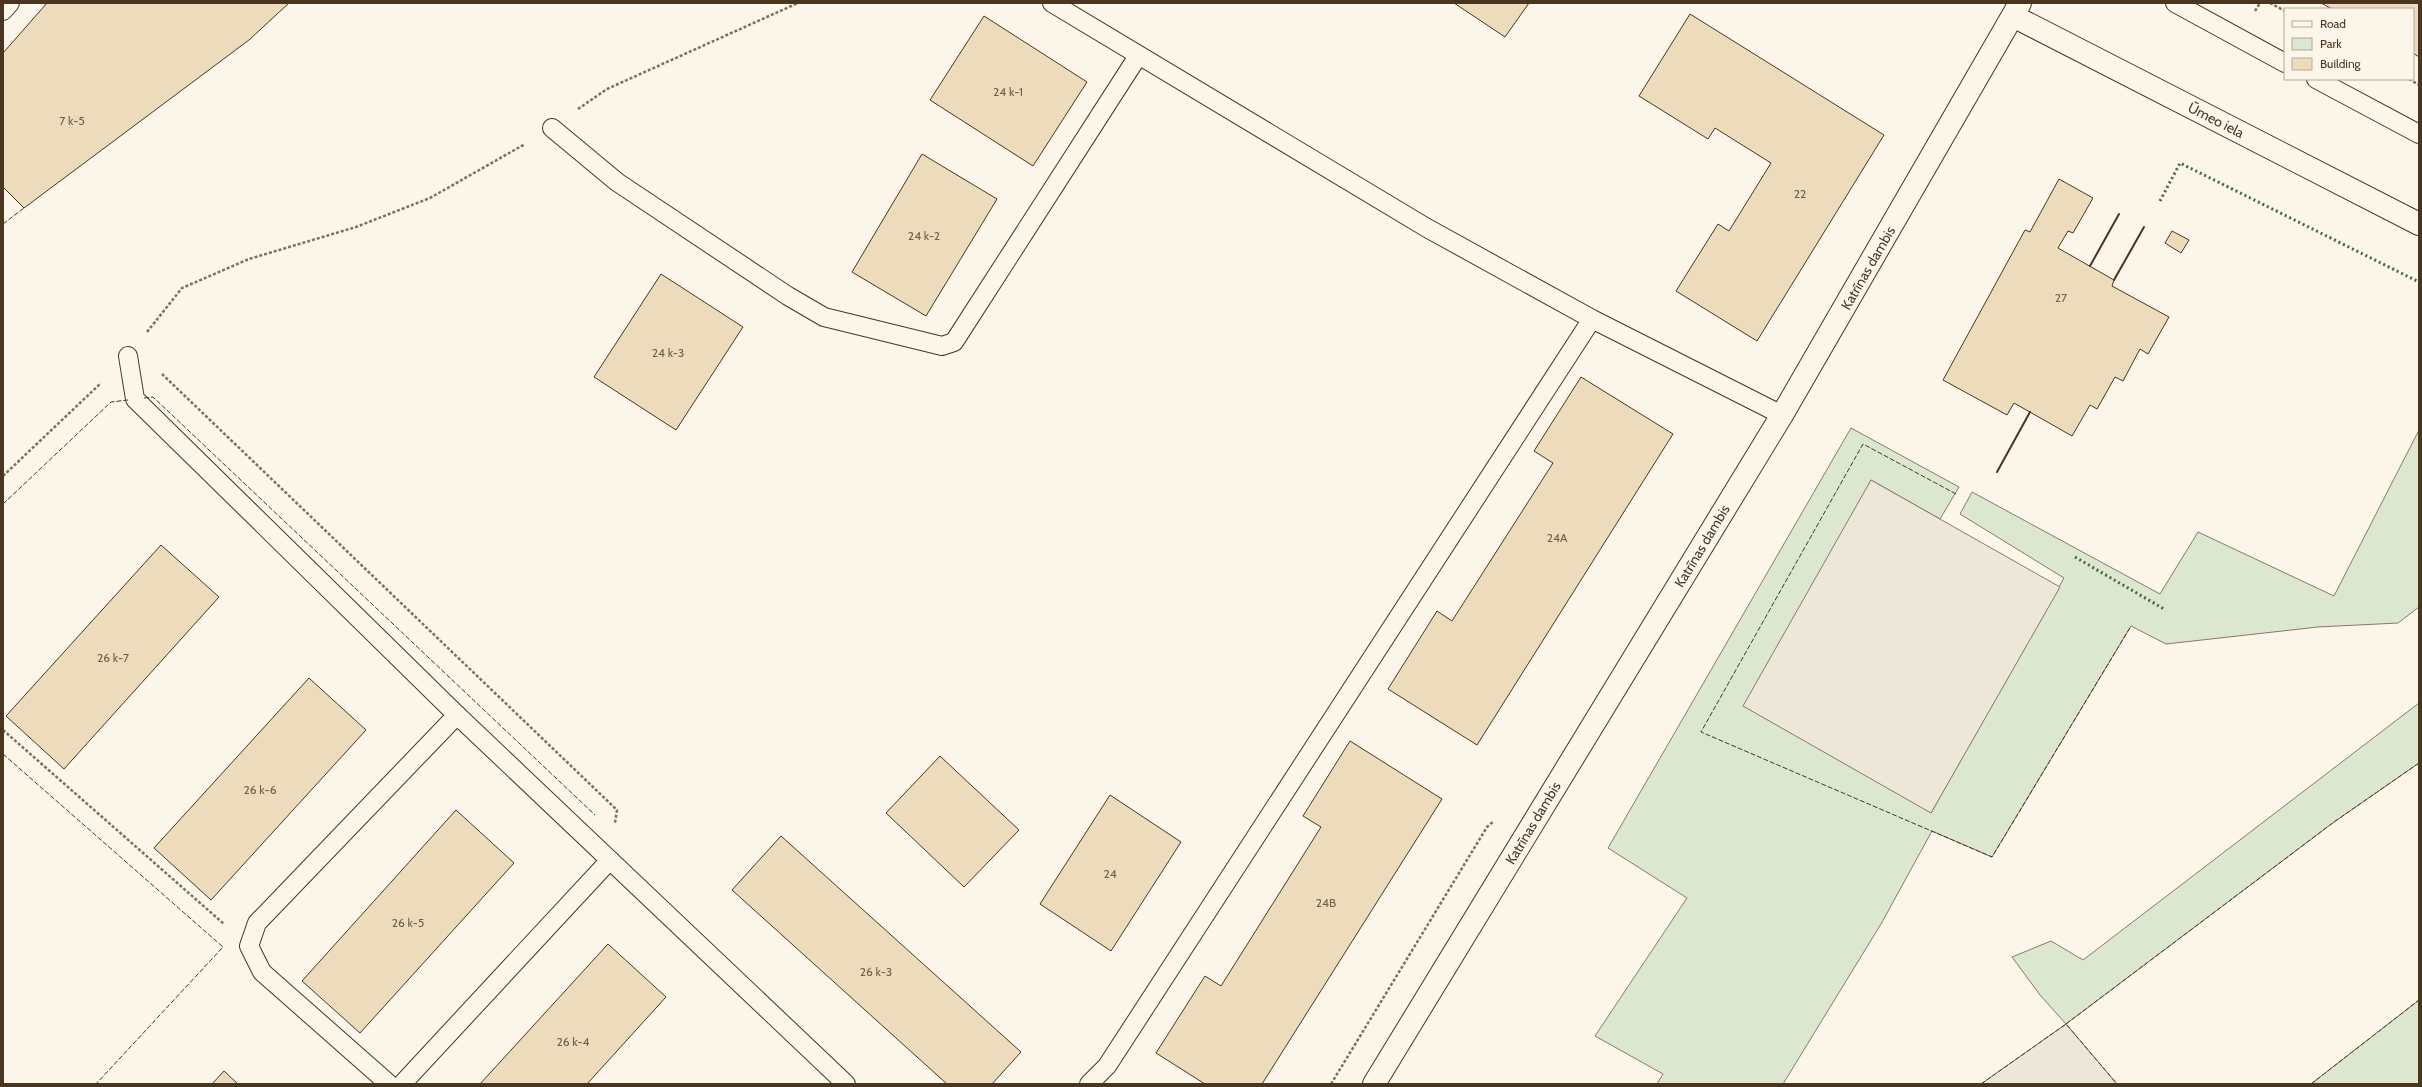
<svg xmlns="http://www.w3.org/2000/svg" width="2422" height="1087" font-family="Cabin,sans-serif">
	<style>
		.green { fill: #dce7d0; stroke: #887966 }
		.parking { fill: #ede7d9; stroke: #887966 }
		.building { fill: #ecdcbc; stroke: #4a3520 }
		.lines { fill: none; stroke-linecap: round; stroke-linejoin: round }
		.service-casing { stroke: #4a3520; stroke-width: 20 }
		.minor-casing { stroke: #4a3520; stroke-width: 24 }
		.path { stroke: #7f6f5c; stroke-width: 2.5; stroke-dasharray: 3 2; stroke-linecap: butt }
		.service { stroke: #fbf6e9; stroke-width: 18 }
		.minor { stroke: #fbf6e9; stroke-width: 22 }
		.hedge { stroke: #436837; stroke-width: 3; stroke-dasharray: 2 3; stroke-linecap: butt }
		.fence { stroke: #4a3520; stroke-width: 1; stroke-dasharray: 5 2; stroke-linecap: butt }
		.wall { stroke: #4a3520; stroke-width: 2 }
		.labels { text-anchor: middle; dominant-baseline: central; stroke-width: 3; stroke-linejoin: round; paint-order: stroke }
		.number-label { font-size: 12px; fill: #725f47 }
		.street-label { font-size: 14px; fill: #4a3520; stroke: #fbf6e9 }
	</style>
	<rect width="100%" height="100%" fill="#fbf6e9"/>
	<g class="green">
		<polygon points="1851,428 1959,487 1940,519 1871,480 1931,813 2064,578 1960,514 1972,492 2160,594 2198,532 2334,596 2419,430 2419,607 2398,623 2318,627 2166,644 2131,626 1992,857 1932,831 1881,924 1783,1084 1657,1084 1663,1074 1595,1036 1687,898 1608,848"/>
		<polygon points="2419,703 2419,763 2334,822 2066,1024 2040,995 2012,957 2051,941 2083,960"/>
		<polygon points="2419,1000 2419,1084 2311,1084"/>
	</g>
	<g class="parking">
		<polygon points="1871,480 2060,587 1931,813 1743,706"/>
		<polygon points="2066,1024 2117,1084 1981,1084"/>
	</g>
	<g class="building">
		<polygon points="47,3 289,3 249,40 24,208 3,187 3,53"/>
		<polygon points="1454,3 1529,3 1505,37"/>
		<polygon points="2321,3 2419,3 2419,57 2413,53 2413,9 2332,9"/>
		<polygon points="1690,14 1884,135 1757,341 1676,291 1718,224 1729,231 1771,163 1715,128 1708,139 1639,96"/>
		<polygon points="984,16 1087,82 1033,166 930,100"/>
		<polygon points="922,154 997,199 926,316 852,272"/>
		<polygon points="2059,179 2093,198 2073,233 2068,231 2058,248 2114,280 2112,286 2169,317 2148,354 2140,349 2123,381 2115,377 2097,409 2090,405 2072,436 2014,403 2007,415 1943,380 2025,230 2030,232"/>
		<polygon points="2172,231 2189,240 2181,253 2165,243"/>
		<polygon points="661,274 743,327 676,430 594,377"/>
		<polygon points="1581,377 1673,434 1477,745 1388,689 1437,611 1452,621 1553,463 1534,451"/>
		<polygon points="161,545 219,597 64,769 6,716"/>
		<polygon points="309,678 366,730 211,900 154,848"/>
		<polygon points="1350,741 1442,799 1262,1084 1205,1084 1156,1053 1205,976 1221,986 1321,827 1303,816"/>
		<polygon points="940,756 1019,830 964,887 886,813"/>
		<polygon points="1110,795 1181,842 1111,951 1040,904"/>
		<polygon points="456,810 514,863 360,1033 302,981"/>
		<polygon points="781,836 1021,1052 992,1084 947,1084 732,890"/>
		<polygon points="608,944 666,997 587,1084 480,1084"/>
		<polygon points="224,1071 238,1084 212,1084"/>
	</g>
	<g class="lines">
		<g class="service-casing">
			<g id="service">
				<polyline points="1052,3 1427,228 1592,319 1782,415"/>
				<polyline points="2175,3 2285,63"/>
				<polyline points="3,11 10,3"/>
				<polyline points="2316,79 2419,134"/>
				<polyline points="552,128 617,182 788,296 824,317 942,346 954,342 1138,56"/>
				<polyline points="128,356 135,399 457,715 846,1084"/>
				<polyline points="389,1084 262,972 249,946 257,923 457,715"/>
				<polyline points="402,1084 610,860"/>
				<polyline points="1089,1084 1107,1066 1592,319"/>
			</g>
		</g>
		<g class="minor-casing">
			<g id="minor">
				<polyline points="2013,16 2419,224"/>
				<polyline points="1374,1084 1782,415 2020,3"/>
			</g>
		</g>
		<g class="path">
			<polyline points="2270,3 2285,11"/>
			<polyline points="2255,11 2260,3"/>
			<polyline points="2409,79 2419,85"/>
			<polyline points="578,109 607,89 798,3"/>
			<polyline points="147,332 182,288 249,259 356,227 430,198 525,144"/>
			<polyline points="162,374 617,810 615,823"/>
			<polyline points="3,476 101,383"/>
			<polyline points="3,730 224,924"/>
			<polyline points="1331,1084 1487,827 1494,821"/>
		</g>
		<use href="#service" class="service"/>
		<use href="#minor" class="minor"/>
		<g class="hedge">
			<polyline points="2160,201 2180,163 2419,282"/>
			<polyline points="2075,557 2164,609"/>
		</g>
		<g class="fence">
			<polyline points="3,224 24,208"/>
			<polyline points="144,398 153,397 595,815"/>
			<polyline points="1956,494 1863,444 1701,732 1992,857 2131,626"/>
			<polyline points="3,504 111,402 128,400"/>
			<polyline points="3,754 223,947 96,1084"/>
			<polyline points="2066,1024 2334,822 2419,763"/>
			<polyline points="1981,1084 2066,1024 2117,1084"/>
			<polyline points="2311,1084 2419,1000"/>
		</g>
		<g class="wall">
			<polyline points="2090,266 2119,214"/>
			<polyline points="2114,280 2144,227"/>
			<polyline points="1997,472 2030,412"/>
		</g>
	</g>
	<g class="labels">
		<g class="number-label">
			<text x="1008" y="91">24 k-1</text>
			<text x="72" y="120">7 k-5</text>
			<text x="1800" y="193">22</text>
			<text x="924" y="235">24 k-2</text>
			<text x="2061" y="297">27</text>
			<text x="668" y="352">24 k-3</text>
			<text x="1557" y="537">24A</text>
			<text x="113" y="657">26 k-7</text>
			<text x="260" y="789">26 k-6</text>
			<text x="1110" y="873">24</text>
			<text x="1326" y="902">24B</text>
			<text x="408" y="922">26 k-5</text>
			<text x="876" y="971">26 k-3</text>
			<text x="573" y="1041">26 k-4</text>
		</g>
		<g class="street-label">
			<text transform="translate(2216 120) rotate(27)">Ūmeo iela</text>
			<text transform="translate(1868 268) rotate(-60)">Katrīnas dambis</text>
			<text transform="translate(1702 546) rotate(-59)">Katrīnas dambis</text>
			<text transform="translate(1533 823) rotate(-59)">Katrīnas dambis</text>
		</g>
	</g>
	<rect width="2422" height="1087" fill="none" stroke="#4a3520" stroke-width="8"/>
	<rect x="2284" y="8" width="130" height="72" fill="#fbf6e9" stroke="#b4a999"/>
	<rect x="2292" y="21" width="20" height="6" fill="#fbf6e9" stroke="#b4a999"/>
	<text x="2320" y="28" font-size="12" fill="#4a3520">Road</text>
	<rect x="2292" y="38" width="20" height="12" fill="#dce7d0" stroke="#b4a999"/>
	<text x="2320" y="48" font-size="12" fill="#4a3520">Park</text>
	<rect x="2292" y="58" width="20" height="12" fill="#ecdcbc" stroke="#b4a999"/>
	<text x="2320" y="68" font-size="12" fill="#4a3520">Building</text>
</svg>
